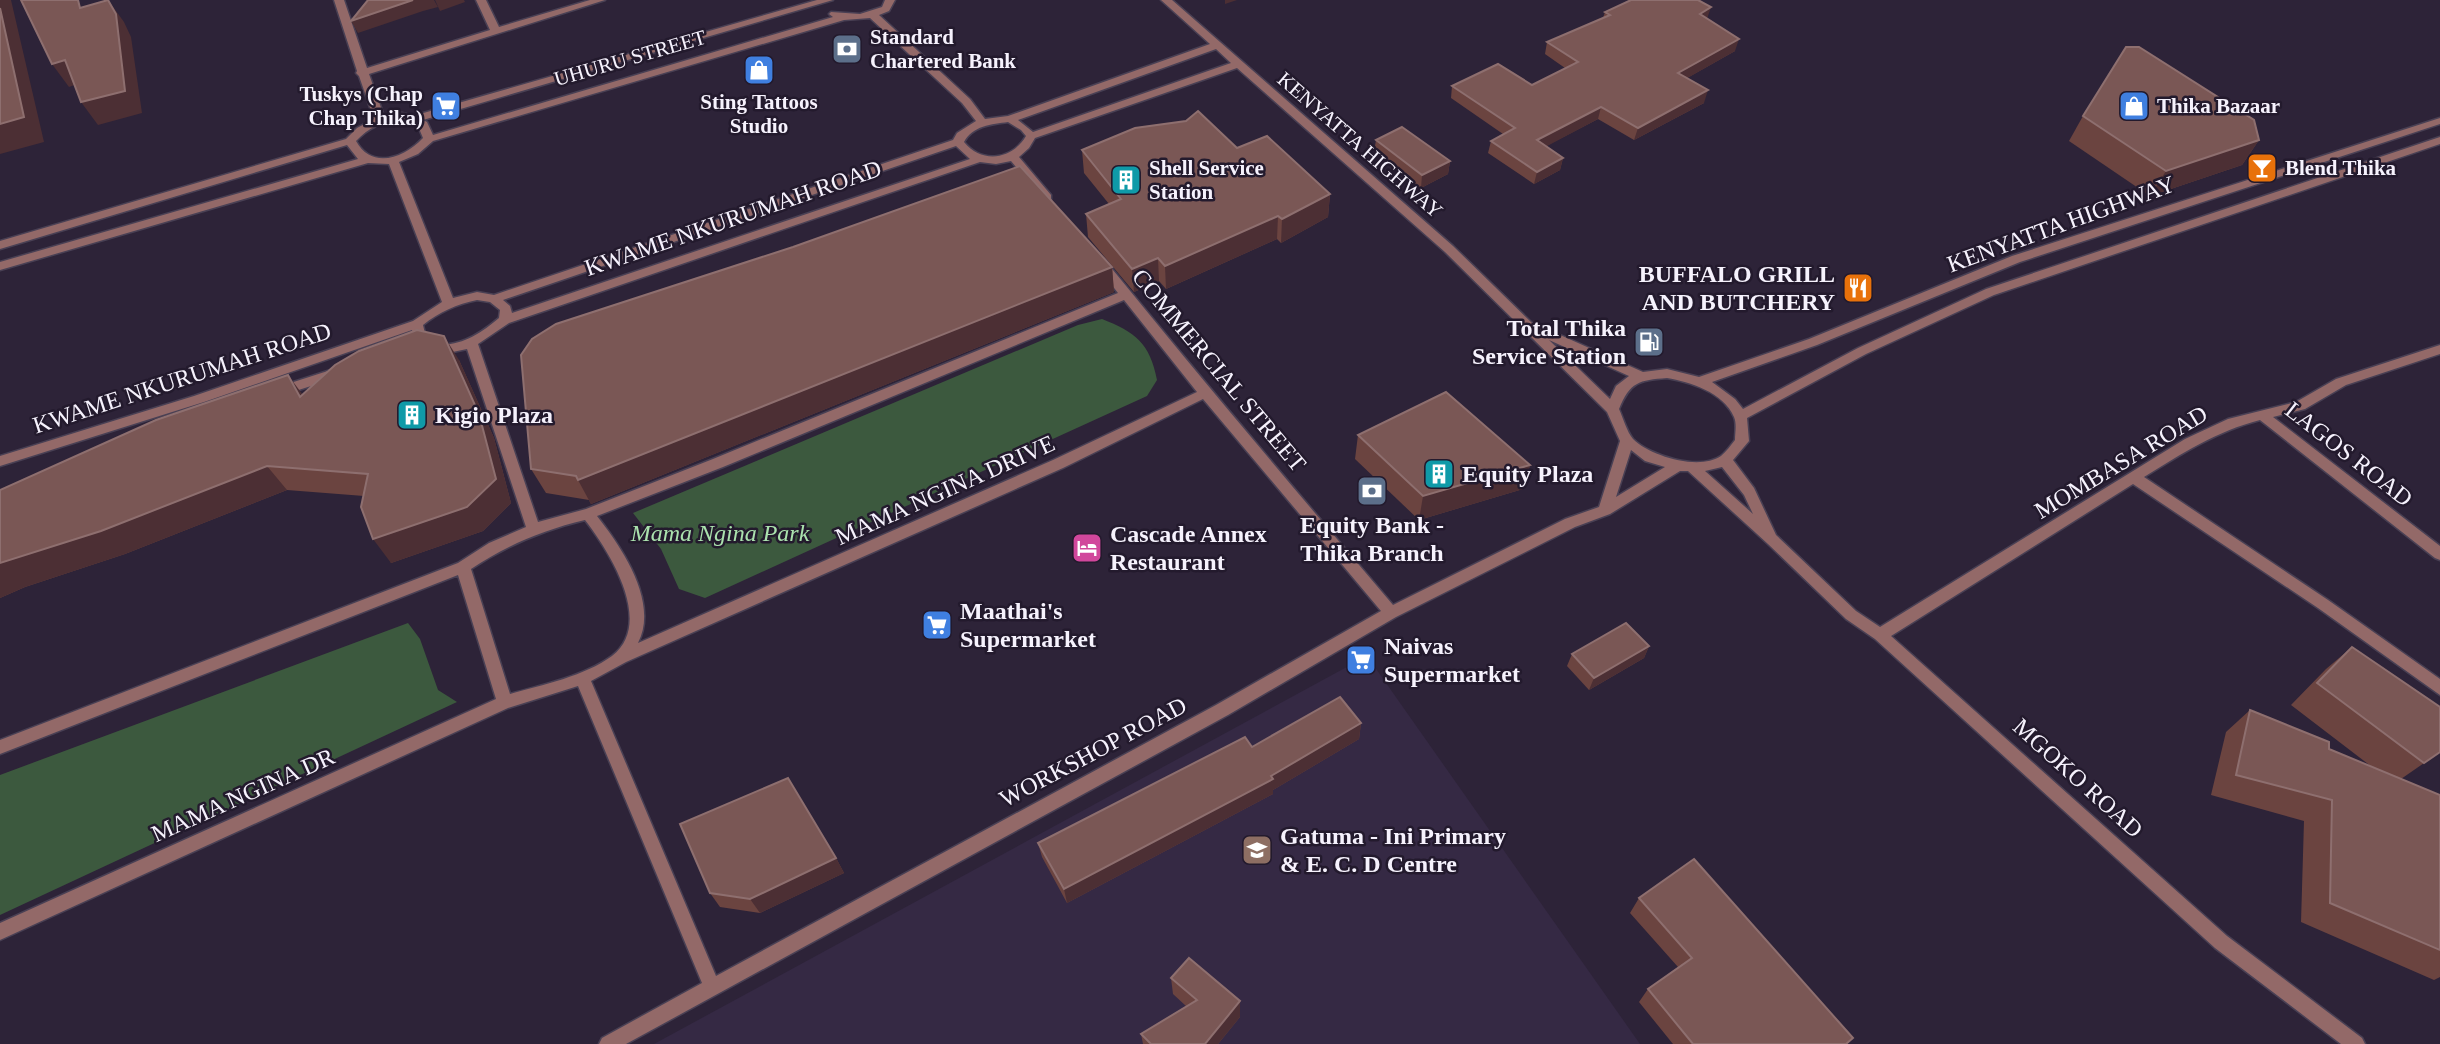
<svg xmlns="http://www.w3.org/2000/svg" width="2440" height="1044" font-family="'Times New Roman',serif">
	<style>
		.built { fill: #352944 }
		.green { fill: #3c593e }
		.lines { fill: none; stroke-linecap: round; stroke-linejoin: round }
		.minor-casing { stroke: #494054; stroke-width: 3 }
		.minor { fill: #936968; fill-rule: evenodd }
		.wall { fill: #6b4440 }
		.shaded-wall { fill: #4c2f34 }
		.building { fill: #7a5755; stroke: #8e6f6f; stroke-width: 2 }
		.labels { text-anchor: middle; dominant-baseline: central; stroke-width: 5; stroke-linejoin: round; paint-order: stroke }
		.far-poi-label { font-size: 21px; font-weight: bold; fill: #f6f2fd; stroke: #231a2d; text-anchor: start }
		.far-street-label { font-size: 21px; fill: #f6f2fd; stroke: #231a2d }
		.street-label { font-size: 24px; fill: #f6f2fd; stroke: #231a2d }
		.poi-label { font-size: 24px; font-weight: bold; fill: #f6f2fd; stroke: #231a2d; text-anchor: start }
		.park-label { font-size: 24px; font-style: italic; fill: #abe2ae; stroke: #231a2d }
	</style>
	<rect width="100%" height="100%" fill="#2d2338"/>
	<polygon class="built" points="1367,656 1640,1044 654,1044"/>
	<g class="green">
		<path d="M1102,319C1135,332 1150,343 1157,380L1147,396L705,598L679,589L661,549L633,513L1078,325Z"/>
		<polygon points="408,623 420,639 438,690 457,702 0,915 0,775"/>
	</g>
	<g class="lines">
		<g class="minor-casing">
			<g id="minor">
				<path d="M334,0H344L367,68L490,30L476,0H486L499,27L590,0H605L369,74L384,116L402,113L413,116L817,0H833L423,120L427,122L433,135L833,17L829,14L831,12L860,14L882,7L885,0H895L889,11L879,15L970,99L985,119L1008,116L1210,44L1161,0H1172L1453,246L1534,325L1540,326L1643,372L1667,369L1699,377L1809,339L2012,256L2440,118V124L2020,262L1817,345L1712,382L1735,399L1743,409L1858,348L1986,289L2440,137V144L1994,295L1866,354L1747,418L1749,441L1733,460L1754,488L1776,535L1856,611L1880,627L2185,439L2228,419L2296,402L2336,379L2440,345V354L2346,385L2305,409L2273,417L2440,546V560L2435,558L2260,420C2217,431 2181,454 2144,477L2328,600L2440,679V695L2318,608L2133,484L1891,636L2227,936L2362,1038L2365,1044H2341L2215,948L1875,639L1846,619L1768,544L1688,471H1680L1610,514L1575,527L1396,617L1228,715L626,1044H599L602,1038L702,983L578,686L508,708L0,940V923L496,699L458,575L0,754V740L458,563L489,543L526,527L467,349L443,354L417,348L412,330L204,402L0,466V456L194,396L413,321L442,302L389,164L368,163L0,270V262L358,159L347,145L0,249V241L346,139L357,128L374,119L359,76L356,73L357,71ZM870,18L962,103L976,121L957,133L953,140L494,295L477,292L453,298L399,162L418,154L433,141L844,20ZM1216,49L1231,63L1033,132L1018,120ZM1237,68L1445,252L1607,412L1620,441L1599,507L1565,519L1393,605C1296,491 1198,375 1104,259L1100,258L1094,262L1118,293L713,459L586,509L538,522L478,344L509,323L980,162L996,164L1011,161L1043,199H1051V195L1019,157L1029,148L1035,138ZM401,119L418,126L423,138C404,158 372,170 356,141C368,128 383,121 401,119ZM1008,122L1021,130L1026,136C1012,160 982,164 964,142C972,126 992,124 1008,122ZM956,146L970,159L512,313L510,306L503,300ZM477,300L490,302L500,310L499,318C479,335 454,351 427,342L423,325C439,312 457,304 477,300ZM1124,300L1197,392L1053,460L638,643C659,602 622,548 597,516L723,467ZM1549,340L1629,376L1616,386L1610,399ZM1667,378C1690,382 1723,392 1734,417C1737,424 1735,433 1735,440C1731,445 1726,452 1721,456C1699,471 1650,456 1633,439C1627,432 1623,418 1619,409C1630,382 1639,380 1667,378ZM1203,399L1381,611L1216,705L716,976L591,681L626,662L1063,468ZM1631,450L1645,461L1665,467L1616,497ZM1722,467L1744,495L1753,514L1705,471ZM585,520C609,551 655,623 612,656C585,676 542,685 510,694L471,569C507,545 543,530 585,520Z"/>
				<polygon points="337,368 342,370 343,373 342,376 280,396 274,391 275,388"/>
			</g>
		</g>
		<use href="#minor" class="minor"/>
	</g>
	<g class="wall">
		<polygon points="1605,12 1707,18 1735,51 1687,78 1704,103 1634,140 1598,119 1546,146 1563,158 1560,170 1534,184 1488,153 1491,141 1503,134 1451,98 1452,86 1532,85 1565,68 1545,54 1547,42 1603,18"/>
		<polygon points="2083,116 2259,140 2242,165 2150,196 2069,141"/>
		<polygon points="1186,121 1237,148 1330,194 1328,217 1281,243 1277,239 1166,289 1159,281 1134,292 1088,237 1086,214 1109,204 1084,173 1082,150"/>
		<polygon points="1376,140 1450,161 1448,174 1421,188 1374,152"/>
		<polygon points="1112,267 1114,292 591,504 589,500 546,493 531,469"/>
		<polygon points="459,360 494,438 511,503 483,531 391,563 364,496 287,490 125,554 25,587 0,598 0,490 303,395"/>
		<polygon points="1358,435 1530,465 1523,489 1419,520 1355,459"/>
		<polygon points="1649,646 1644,658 1589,690 1567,666 1572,654"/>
		<polygon points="2352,647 2440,752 2401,779 2440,795 2440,977 2434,980 2301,922 2304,821 2211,795 2226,732 2250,710 2329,749 2372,767 2291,705 2326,669"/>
		<polygon points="1361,723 1359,739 1273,790 1273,794 1067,903 1042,857 1038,843 1252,747"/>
		<polygon points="836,858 844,873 760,913 720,907 710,893"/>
		<polygon points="1639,898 1853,1038 1847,1044 1673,1044 1639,1002 1648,989 1678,967 1630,913"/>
		<polygon points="1171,978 1240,1001 1240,1017 1218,1044 1143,1044 1141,1034 1186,1006 1173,994"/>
	</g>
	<g class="shaded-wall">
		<polygon points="0,0 11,0 44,142 0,154"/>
		<polygon points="108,0 124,22 131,37 142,113 98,125 81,102"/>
		<polygon points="413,0 434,0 438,7 423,11 358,33 351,21"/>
		<polygon points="435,0 464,0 465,2 440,11"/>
		<polygon points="1225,0 1237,0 1225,4"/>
		<polygon points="1711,7 1707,19 1700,14"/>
		<polygon points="1739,39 1735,51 1675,85 1678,73"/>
		<polygon points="65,60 82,82 69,87 52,64"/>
		<polygon points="1708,90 1704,103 1634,140 1638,128"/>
		<polygon points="1601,107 1598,119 1534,153 1537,140"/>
		<polygon points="2259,140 2242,165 2150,196 2166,171"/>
		<polygon points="1563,158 1560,170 1534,184 1537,172"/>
		<polygon points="1450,161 1448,174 1421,188 1422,175"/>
		<polygon points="1330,194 1328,217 1281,243 1282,219"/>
		<polygon points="1278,216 1277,239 1166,289 1165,266"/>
		<polygon points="1158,258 1159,281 1134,292 1132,269"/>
		<polygon points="1112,267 1114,292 591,504 578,480"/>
		<polygon points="444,336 459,360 494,438 511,503 483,531 391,563 373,539"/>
		<polygon points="288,375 306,399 300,397"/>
		<polygon points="1530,465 1523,489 1419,520 1423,496"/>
		<polygon points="267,466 287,490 125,554 25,587 0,598 0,563"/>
		<polygon points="1649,646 1644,658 1589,690 1594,678"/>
		<polygon points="1361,723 1359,739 1273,790 1273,794 1067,903 1064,889 1271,776"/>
		<polygon points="836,858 844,873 760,913 750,899"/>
		<polygon points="1240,1001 1240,1017 1218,1044 1205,1044"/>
	</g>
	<g class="building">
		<polygon points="21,0 78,0 80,8 108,0 116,14 125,91 81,102 65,60 52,64"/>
		<polygon points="368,0 413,0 351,21"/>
		<polygon points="1631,0 1698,0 1711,7 1700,14 1739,39 1678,73 1708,90 1638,128 1601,107 1537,140 1563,158 1537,172 1491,141 1515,128 1452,86 1498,64 1532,85 1578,62 1547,42 1610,15 1605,12"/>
		<polygon points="0,8 24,117 0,124"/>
		<polygon points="2126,47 2139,47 2254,120 2259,140 2166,171 2083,116"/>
		<polygon points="1198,111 1237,148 1267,136 1330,194 1282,219 1278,216 1165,266 1158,258 1132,269 1086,214 1121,199 1082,150 1135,128 1186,121"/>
		<polygon points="1402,127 1450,161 1422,175 1376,140"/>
		<polygon points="1020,166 1112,267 578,480 576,476 531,469 521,355 532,339 556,324 793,247"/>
		<polygon points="417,330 444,336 479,414 496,479 467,507 373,539 361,507 368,474 267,466 101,531 0,563 0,490 156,420 288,375 300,397 335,365 359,351"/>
		<polygon points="1446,392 1530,465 1423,496 1358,435"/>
		<polygon points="1626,623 1649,646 1594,678 1572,654"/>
		<polygon points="2352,647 2440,707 2440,752 2424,763 2317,683"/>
		<polygon points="1340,697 1361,723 1271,776 1273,779 1064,889 1038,843 1245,737 1252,747"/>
		<polygon points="2250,710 2329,742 2329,749 2440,795 2440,950 2330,903 2332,800 2236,775"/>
		<polygon points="788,778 836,858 750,899 710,893 680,824"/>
		<polygon points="1694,859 1853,1038 1846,1044 1693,1044 1648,989 1692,958 1639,898"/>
		<polygon points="1189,958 1240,1001 1205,1044 1151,1044 1141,1034 1197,1000 1171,978"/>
	</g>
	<defs>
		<g id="bank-square" transform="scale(1.575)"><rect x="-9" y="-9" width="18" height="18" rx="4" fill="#5c6f8a" stroke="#231a2d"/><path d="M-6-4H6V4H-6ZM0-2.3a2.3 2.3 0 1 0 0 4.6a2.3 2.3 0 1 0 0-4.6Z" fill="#fff"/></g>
		<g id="shop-square" transform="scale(1.575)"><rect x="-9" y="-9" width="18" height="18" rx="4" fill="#3f7fe0" stroke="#231a2d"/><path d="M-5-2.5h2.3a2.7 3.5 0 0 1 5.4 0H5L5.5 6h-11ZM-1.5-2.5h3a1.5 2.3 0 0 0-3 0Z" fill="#fff"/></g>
		<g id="supermarket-square" transform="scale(1.575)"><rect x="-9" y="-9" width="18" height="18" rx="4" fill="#3f7fe0" stroke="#231a2d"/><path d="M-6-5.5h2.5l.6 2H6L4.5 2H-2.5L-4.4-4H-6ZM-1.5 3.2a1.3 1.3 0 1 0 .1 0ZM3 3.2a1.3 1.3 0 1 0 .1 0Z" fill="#fff"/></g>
		<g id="bar-square" transform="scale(1.575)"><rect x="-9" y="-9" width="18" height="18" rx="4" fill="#e8710a" stroke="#231a2d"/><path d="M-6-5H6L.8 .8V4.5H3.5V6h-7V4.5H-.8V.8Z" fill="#fff"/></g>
		<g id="building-square" transform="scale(1.575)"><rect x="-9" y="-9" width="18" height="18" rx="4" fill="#0f9aa8" stroke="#231a2d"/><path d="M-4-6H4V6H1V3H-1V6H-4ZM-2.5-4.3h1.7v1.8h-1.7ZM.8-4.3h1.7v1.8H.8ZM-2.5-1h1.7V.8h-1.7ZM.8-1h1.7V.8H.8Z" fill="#fff"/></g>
		<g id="restaurant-square" transform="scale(1.575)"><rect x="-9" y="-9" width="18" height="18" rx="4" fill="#e8710a" stroke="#231a2d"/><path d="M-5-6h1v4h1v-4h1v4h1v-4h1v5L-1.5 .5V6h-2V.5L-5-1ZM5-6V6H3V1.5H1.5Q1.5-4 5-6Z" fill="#fff"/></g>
		<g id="fuel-square" transform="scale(1.575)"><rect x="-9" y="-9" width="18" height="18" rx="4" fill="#5c6f8a" stroke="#231a2d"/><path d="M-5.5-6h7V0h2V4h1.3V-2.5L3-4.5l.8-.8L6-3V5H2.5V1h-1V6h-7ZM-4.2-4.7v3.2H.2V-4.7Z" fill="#fff"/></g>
		<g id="hotel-square" transform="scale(1.575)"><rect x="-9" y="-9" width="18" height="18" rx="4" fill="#d1479c" stroke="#231a2d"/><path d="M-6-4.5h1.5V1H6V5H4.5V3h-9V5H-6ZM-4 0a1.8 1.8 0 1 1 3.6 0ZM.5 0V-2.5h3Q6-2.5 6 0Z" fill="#fff"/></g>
		<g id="school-square" transform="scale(1.575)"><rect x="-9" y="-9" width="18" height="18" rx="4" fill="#8d6e63" stroke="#231a2d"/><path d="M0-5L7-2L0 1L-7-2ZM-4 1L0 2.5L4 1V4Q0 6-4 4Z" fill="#fff"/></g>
	</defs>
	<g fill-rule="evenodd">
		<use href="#bank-square" x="847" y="49"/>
		<use href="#shop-square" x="759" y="70"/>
		<use href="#supermarket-square" x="446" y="106"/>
		<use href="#shop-square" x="2134" y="106"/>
		<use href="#bar-square" x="2262" y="168"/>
		<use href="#building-square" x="1126" y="180"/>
		<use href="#restaurant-square" x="1858" y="288"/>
		<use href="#fuel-square" x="1649" y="342"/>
		<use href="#building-square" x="412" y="415"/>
		<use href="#building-square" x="1439" y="474"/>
		<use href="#bank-square" x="1372" y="491"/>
		<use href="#hotel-square" x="1087" y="548"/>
		<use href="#supermarket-square" x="937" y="625"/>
		<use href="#supermarket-square" x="1361" y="660"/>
		<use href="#school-square" x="1257" y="850"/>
	</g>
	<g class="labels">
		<g class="far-poi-label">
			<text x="870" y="37">Standard<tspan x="870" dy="24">Chartered Bank</tspan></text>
			<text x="423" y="94" text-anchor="end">Tuskys (Chap<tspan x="423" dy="24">Chap Thika)</tspan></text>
			<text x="759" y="102" text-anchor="middle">Sting Tattoos<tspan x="759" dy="24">Studio</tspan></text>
			<text x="2157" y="106">Thika Bazaar</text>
			<text x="1149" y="168">Shell Service<tspan x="1149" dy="24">Station</tspan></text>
			<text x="2285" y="168">Blend Thika</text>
		</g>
		<g class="far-street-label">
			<text transform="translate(630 58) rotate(-16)">UHURU STREET</text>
			<text transform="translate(1360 145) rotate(41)">KENYATTA HIGHWAY</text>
		</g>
		<g class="street-label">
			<text transform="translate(733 218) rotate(-19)">KWAME NKURUMAH ROAD</text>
			<text transform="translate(2061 224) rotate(-20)">KENYATTA HIGHWAY</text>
			<text transform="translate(1219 370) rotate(50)">COMMERCIAL STREET</text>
			<text transform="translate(182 378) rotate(-18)">KWAME NKURUMAH ROAD</text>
			<text transform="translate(2349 454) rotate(38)">LAGOS ROAD</text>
			<text transform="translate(2121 462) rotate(-31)">MOMBASA ROAD</text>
			<text transform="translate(945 490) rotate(-24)">MAMA NGINA DRIVE</text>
			<text transform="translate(1093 752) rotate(-28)">WORKSHOP ROAD</text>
			<text transform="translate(2078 778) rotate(42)">MGOKO ROAD</text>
			<text transform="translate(243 795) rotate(-24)">MAMA NGINA DR</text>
		</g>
		<g class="poi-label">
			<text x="1835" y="274" text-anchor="end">BUFFALO GRILL<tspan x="1835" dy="28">AND BUTCHERY</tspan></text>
			<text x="1626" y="328" text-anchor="end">Total Thika<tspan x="1626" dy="28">Service Station</tspan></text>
			<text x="435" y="415">Kigio Plaza</text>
			<text x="1462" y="474">Equity Plaza</text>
			<text x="1372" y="525" text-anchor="middle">Equity Bank -<tspan x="1372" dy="28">Thika Branch</tspan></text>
			<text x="1110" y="534">Cascade Annex<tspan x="1110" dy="28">Restaurant</tspan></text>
			<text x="960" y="611">Maathai's<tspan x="960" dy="28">Supermarket</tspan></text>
			<text x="1384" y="646">Naivas<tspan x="1384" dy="28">Supermarket</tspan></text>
			<text x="1280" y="836">Gatuma - Ini Primary<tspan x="1280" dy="28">&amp; E. C. D Centre</tspan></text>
		</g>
		<g class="park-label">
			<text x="720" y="533">Mama Ngina Park</text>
		</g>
	</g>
</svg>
